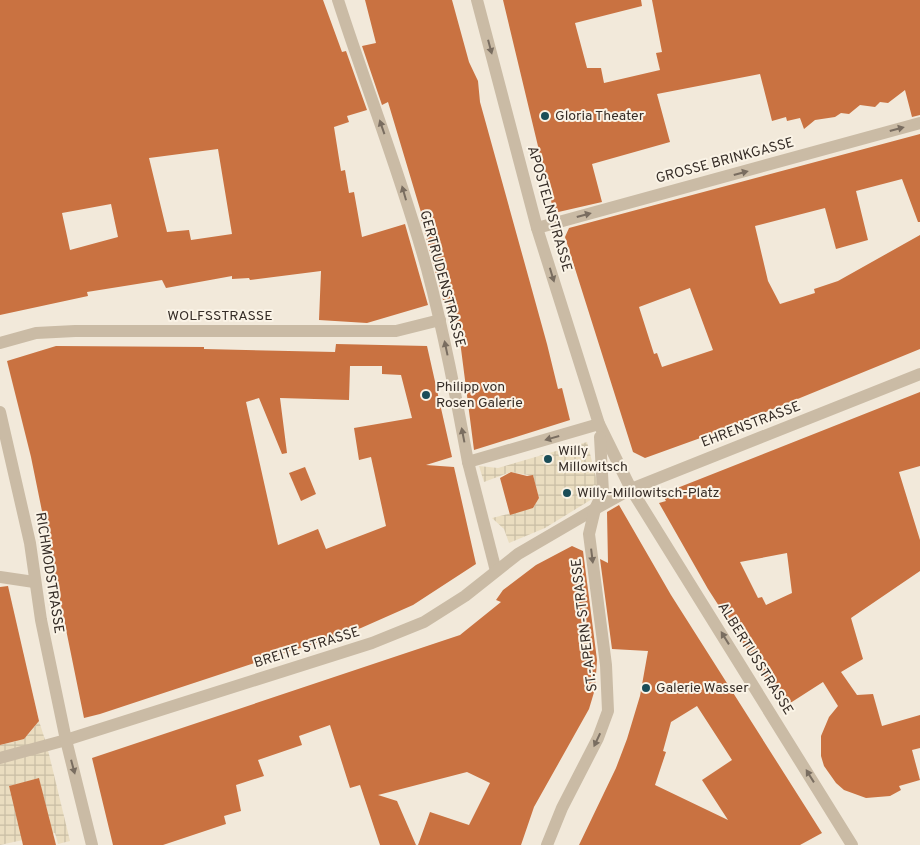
<svg xmlns="http://www.w3.org/2000/svg" width="920" height="845" font-family="Overpass,sans-serif">
	<style>
		.plaza { fill: url(#plaza-grid); fill-rule: evenodd }
		.building { fill: #c97241; fill-rule: evenodd }
		.lines { fill: none; stroke-linecap: round; stroke-linejoin: round }
		.pedestrian { stroke: #cabba5; stroke-width: 12 }
		.minor { stroke: #cabba5; stroke-width: 12 }
		.oneway { fill: #796d60 }
		.poi-dot { fill: #1b4d58; stroke: #faf3e6; stroke-width: 2 }
		.labels { text-anchor: middle; dominant-baseline: central; stroke-width: 4; stroke-linejoin: round; paint-order: stroke }
		.poi-label { font-size: 14px; fill: #362d27; stroke: #faf3e6; text-anchor: start }
		.street-label { font-size: 14px; fill: #362d27; stroke: #faf3e6 }
	</style>
	<defs>
		<pattern id="plaza-grid" width="8" height="8" patternUnits="userSpaceOnUse" patternTransform="scale(1.25)"><rect width="8" height="8" fill="#eaddc0"/><path d="M0 4h8M4 0v8" fill="none" stroke="#c9bea5"/></pattern>
	</defs>
	<rect width="100%" height="100%" fill="#f2e9da"/>
	<g class="plaza">
		<polygon points="587,442 597,481 597,496 545,528 509,543 504,529 492,518 533,508 539,498 533,476 511,472 484,482 479,466 498,468"/>
		<path d="M39,721L47,746L70,841L58,844L55,833L0,845V745L17,741V737L28,735ZM39,779L48,815L18,822L9,786Z"/>
	</g>
	<g class="building">
		<path d="M0,0H323L342,52L346,51L367,110L347,116L349,122L334,127L341,171L345,170L349,193L354,192L362,237L405,224L428,305L367,323L319,320L321,271L250,280L249,278L232,279V276L166,288L162,280L87,292L88,296L0,315ZM218,149L232,234L191,240L189,230L167,232L149,158ZM111,204L118,237L70,250L62,213Z"/>
		<polygon points="365,0 452,0 469,62 478,81 480,102 547,344 558,389 562,388 570,420 474,450 460,341 447,299 443,300 421,219 423,219 388,102 382,105 362,46 376,43"/>
		<polygon points="503,0 641,0 642,6 575,23 587,68 601,68 604,83 660,70 656,53 662,52 652,0 920,0 920,115 912,117 905,90 888,103 880,102 875,107 860,105 849,114 841,113 835,117 815,120 804,129 800,118 787,121 786,117 772,121 760,74 657,94 670,142 592,164 602,202 554,213"/>
		<path d="M920,134V222H918L902,179L856,191L868,240L836,249L825,208L755,226L768,281L780,304L815,293L814,289L838,281L920,235V349L717,432L645,458L633,452L565,237L569,228ZM690,288L713,350L662,367L657,353L654,354L639,307Z"/>
		<path d="M336,344L427,346L452,457L426,465L454,467L476,564L413,605L361,628L100,714L84,718L31,457L7,361L56,346L204,347V349L335,352ZM350,366H382V374L401,375L412,418L354,428L359,460L371,457L386,526L326,549L318,529L278,545L246,402L259,398L282,454L287,453L280,398L349,400Z"/>
		<path d="M920,392V466L899,472L920,540V571L851,618L863,659L841,672L857,695L873,694L882,726L920,715V748L912,750L920,780L899,786L901,790L890,796L866,798L844,790L836,783L824,766L821,756V736L829,717L838,706L823,682L784,707L708,589L659,503L666,501L662,494ZM787,553L792,593L766,605L762,597L758,598L740,562Z"/>
		<polygon points="305,467 316,494 301,501 289,473"/>
		<polygon points="511,472 527,476 533,475 539,498 533,508 510,515 500,478"/>
		<path d="M619,505L671,595L822,833L800,845H579L616,768L627,739L640,696L648,651L612,649L600,559L608,563L607,512ZM697,706L732,760L702,780L728,820L655,785L666,752L663,751L671,722Z"/>
		<polygon points="572,546 583,551 597,660 595,689 589,709 534,807 521,845 418,845 430,812 469,825 490,783 467,772 378,795 397,801 416,845 380,845 360,785 350,788 330,725 299,736 302,745 258,760 264,776 236,785 241,811 224,816 226,824 163,845 113,845 92,758 460,635 501,602 496,600 503,590 536,565"/>
		<polygon points="8,586 39,721 24,739 0,745 0,587"/>
		<polygon points="39,778 56,845 23,845 9,786"/>
	</g>
	<g class="lines">
		<g class="pedestrian">
			<polyline points="468,462 496,571"/>
			<polyline points="631,489 920,374"/>
			<polyline points="0,577 34,582"/>
			<polyline points="0,758 66,740 372,643 424,622 465,596 518,554 595,509"/>
		</g>
		<g class="minor">
			<path d="M338,0C367,90 402,178 427,269C444,333 456,397 468,462L599,424"/>
			<polyline points="477,0 537,228 599,424 631,489 852,845"/>
			<polyline points="537,228 920,123"/>
			<polyline points="0,343 36,333 75,331 396,331 440,320"/>
			<polyline points="0,412 30,543 41,620 66,740 92,845"/>
			<polyline points="595,509 631,489"/>
			<polyline points="547,845 562,808 598,738 608,711 606,665 589,534 595,509 603,492 600,437"/>
		</g>
	</g>
	<defs><path id="oneway-solid" d="M-6-.8H1V-3.2L6.5 0L1 3.2V.8H-6Z" transform="scale(1.25)"/></defs>
	<g class="oneway">
		<use href="#oneway-solid" transform="translate(490 47) rotate(75)"/>
		<use href="#oneway-solid" transform="translate(382 127) rotate(-109)"/>
		<use href="#oneway-solid" transform="translate(897 129) rotate(-15)"/>
		<use href="#oneway-solid" transform="translate(741 173) rotate(-15)"/>
		<use href="#oneway-solid" transform="translate(404 193) rotate(-106)"/>
		<use href="#oneway-solid" transform="translate(584 215) rotate(-15)"/>
		<use href="#oneway-solid" transform="translate(552 275) rotate(73)"/>
		<use href="#oneway-solid" transform="translate(446 348) rotate(-102)"/>
		<use href="#oneway-solid" transform="translate(463 435) rotate(-101)"/>
		<use href="#oneway-solid" transform="translate(552 438) rotate(164)"/>
		<use href="#oneway-solid" transform="translate(592 556) rotate(83)"/>
		<use href="#oneway-solid" transform="translate(725 638) rotate(-122)"/>
		<use href="#oneway-solid" transform="translate(597 740) rotate(115)"/>
		<use href="#oneway-solid" transform="translate(73 767) rotate(75)"/>
		<use href="#oneway-solid" transform="translate(810 776) rotate(-122)"/>
	</g>
	<g class="poi-dot">
		<circle cx="545" cy="116" r="5"/>
		<circle cx="426" cy="395" r="5"/>
		<circle cx="548" cy="459" r="5"/>
		<circle cx="567" cy="493" r="5"/>
		<circle cx="646" cy="688" r="5"/>
	</g>
	<g class="labels">
		<g class="poi-label">
			<text x="555" y="116">Gloria Theater</text>
			<text x="436" y="387">Philipp von<tspan x="436" dy="16">Rosen Galerie</tspan></text>
			<text x="558" y="451">Willy<tspan x="558" dy="16">Millowitsch</tspan></text>
			<text x="577" y="493">Willy-Millowitsch-Platz</text>
			<text x="656" y="688">Galerie Wasser</text>
		</g>
		<g class="street-label">
			<text transform="translate(725 161) rotate(-15)">GROSSE BRINKGASSE</text>
			<text transform="translate(549 209) rotate(74)">APOSTELNSTRASSE</text>
			<text transform="translate(442 279) rotate(75)">GERTRUDENSTRASSE</text>
			<text x="220" y="316">WOLFSSTRASSE</text>
			<text transform="translate(751 425) rotate(-21)">EHRENSTRASSE</text>
			<text transform="translate(49 573) rotate(81)">RICHMODSTRASSE</text>
			<text transform="translate(585 625) rotate(-97)">ST.-APERN-STRASSE</text>
			<text transform="translate(307 648) rotate(-17)">BREITE STRASSE</text>
			<text transform="translate(755 659) rotate(58)">ALBERTUSSTRASSE</text>
		</g>
	</g>
</svg>
